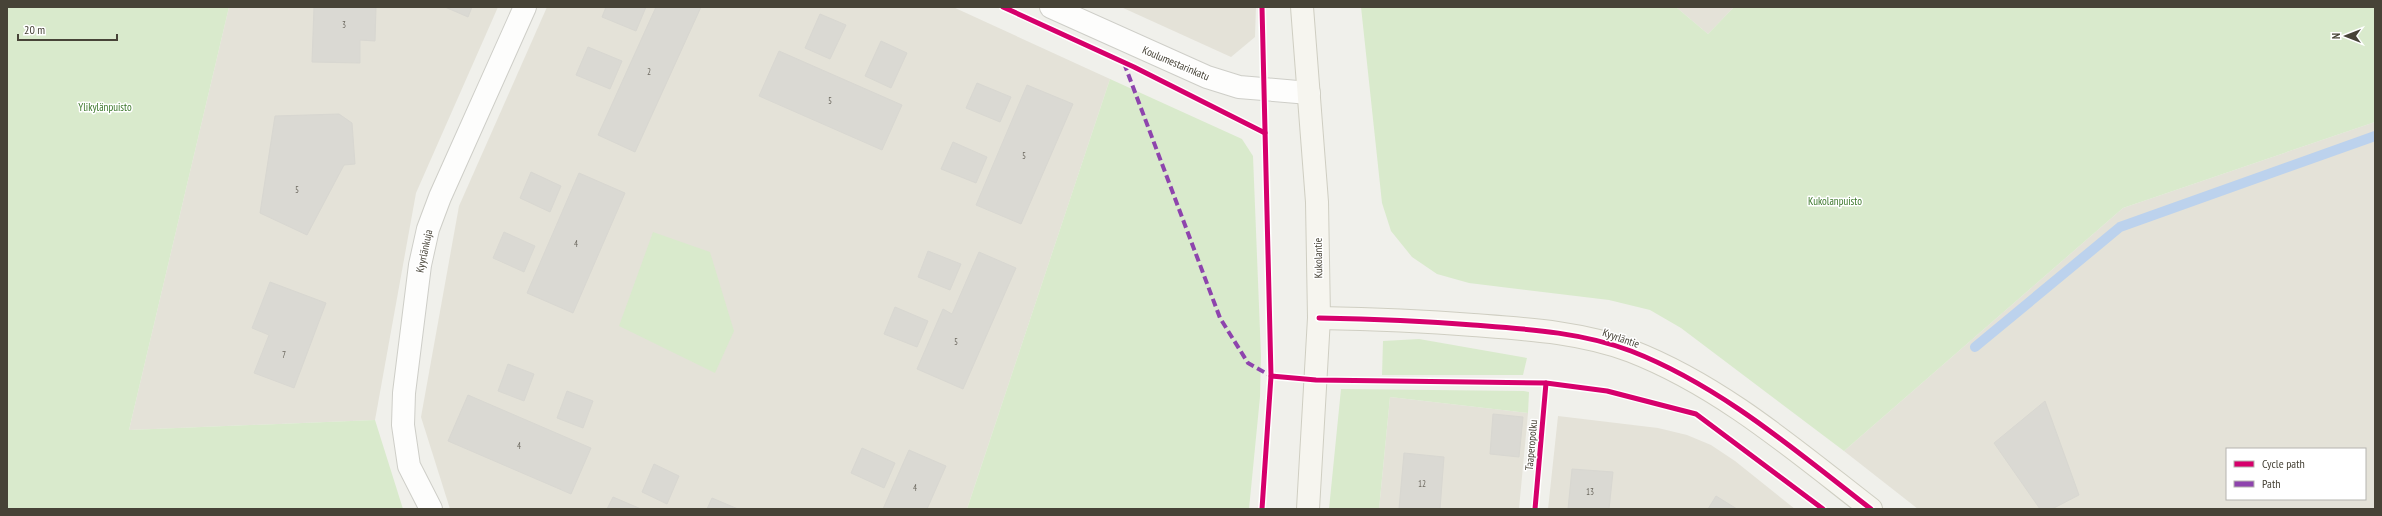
<svg xmlns="http://www.w3.org/2000/svg" width="2382" height="516" font-family="'PT Sans Narrow',sans-serif">
	<style>
		.residential { fill: #e4e2d8; fill-rule: evenodd }
		.green { fill: #d9eacc }
		.lines { fill: none; stroke-linecap: round; stroke-linejoin: round }
		.stream { stroke: #bcd2ed; stroke-width: 10 }
		.building { fill: #dad9d3; stroke: #d8d7d1 }
		.street-casing { stroke: #cecec8; stroke-width: 24 }
		.secondary-casing { stroke: #cfcec2; stroke-width: 24 }
		.street { stroke: #fdfdfc; stroke-width: 22 }
		.secondary { stroke: #f6f5ef; stroke-width: 22 }
		.quiet { stroke: #8e44ad; stroke-width: 4; stroke-dasharray: 8 4; stroke-linecap: butt }
		.cycleway-casing { stroke: #fff; stroke-width: 8 }
		.cycleway { stroke: #d6006c; stroke-width: 5 }
		.labels { text-anchor: middle; dominant-baseline: central; stroke-width: 3; stroke-linejoin: round; paint-order: stroke }
		.number-label { font-size: 9px; fill: #6c695f }
		.street-label { font-size: 11px; fill: #474337; stroke: #fff }
		.park-label { font-size: 11px; fill: #3c772b; stroke: #fff }
	</style>
	<rect width="100%" height="100%" fill="#f0f0eb"/>
	<g class="residential">
		<polygon points="229,7 498,7 416,193 375,420 129,430"/>
		<polygon points="547,7 953,7 1110,79 967,509 450,509 421,417 459,206"/>
		<polygon points="1121,7 1256,7 1255,37 1231,57"/>
		<polygon points="1676,7 1734,7 1708,34"/>
		<path d="M2375,122V509H1918L1844,451L2123,208ZM2227,449H2365V499H2227Z"/>
		<polygon points="1390,397 1528,413 1519,509 1379,509"/>
		<polygon points="1558,416 1658,428 1687,435 1711,445 1735,461 1795,509 1548,509"/>
	</g>
	<g class="green">
		<polygon points="7,7 229,7 129,430 375,420 403,509 7,509"/>
		<polygon points="1361,7 1676,7 1708,34 1734,7 2375,7 2375,122 2123,208 1844,451 1681,328 1650,310 1609,300 1469,283 1437,274 1412,257 1391,231 1382,203"/>
		<polygon points="1110,79 1242,139 1253,156 1261,356 1260,397 1249,509 967,509"/>
		<polygon points="653,232 710,252 734,331 715,373 619,326"/>
		<polygon points="1419,339 1527,358 1523,375 1382,375 1383,341"/>
		<polygon points="1341,389 1524,391 1529,392 1528,413 1390,397 1379,509 1329,509"/>
	</g>
	<g class="lines">
		<polyline class="stream" points="1975,347 2120,227 2375,136"/>
	</g>
	<g class="building">
		<polygon points="314,7 376,7 375,41 360,40 360,63 312,62"/>
		<polygon points="445,7 472,7 468,17"/>
		<polygon points="606,7 646,7 636,31 602,17"/>
		<polygon points="656,7 701,7 635,152 598,135"/>
		<polygon points="820,14 846,25 830,59 805,48"/>
		<polygon points="881,41 907,53 891,88 865,76"/>
		<polygon points="588,47 622,61 610,89 576,75"/>
		<polygon points="779,51 902,105 882,150 759,96"/>
		<polygon points="977,83 1011,97 1000,122 966,108"/>
		<polygon points="1027,85 1073,104 1021,224 976,205"/>
		<polygon points="339,114 352,123 355,164 344,165 307,235 260,213 275,116"/>
		<polygon points="953,142 987,157 976,183 941,169"/>
		<polygon points="531,172 561,186 550,212 520,198"/>
		<polygon points="579,173 625,193 573,313 527,293"/>
		<polygon points="504,232 535,246 524,272 493,258"/>
		<polygon points="928,251 961,264 950,290 918,277"/>
		<polygon points="979,252 1016,268 963,389 917,369 943,309 952,314"/>
		<polygon points="270,282 326,303 294,388 254,373 269,335 252,328"/>
		<polygon points="895,307 928,321 917,347 884,334"/>
		<polygon points="508,364 534,374 524,401 498,391"/>
		<polygon points="567,391 593,401 583,428 557,418"/>
		<polygon points="468,395 591,448 571,494 448,441"/>
		<polygon points="2045,401 2079,495 2052,509 2040,509 1994,443"/>
		<polygon points="1493,414 1523,417 1519,457 1490,454"/>
		<polygon points="862,448 895,463 884,488 851,473"/>
		<polygon points="909,450 946,466 927,509 883,509"/>
		<polygon points="1404,453 1444,457 1440,509 1399,509"/>
		<polygon points="654,464 679,476 667,504 642,492"/>
		<polygon points="1572,469 1613,472 1609,509 1568,509"/>
		<polygon points="1716,496 1737,509 1708,509"/>
		<polygon points="613,497 641,509 607,509"/>
		<polygon points="712,498 738,509 707,509"/>
	</g>
	<g class="lines">
		<g class="street-casing">
			<g id="street">
				<polyline points="1051,7 1207,77 1239,87 1309,93"/>
				<polyline points="431,509 409,466 403,425 404,393 420,265 428,229 440,197 525,7"/>
			</g>
		</g>
		<g class="secondary-casing">
			<g id="secondary">
				<polyline points="1302,7 1317,202 1319,318 1308,509"/>
				<path d="M1319,318C1371,319 1422,321 1473,325C1526,329 1581,332 1631,351C1721,386 1796,451 1871,509"/>
			</g>
		</g>
		<use href="#street" class="street"/>
		<use href="#secondary" class="secondary"/>
		<polyline class="quiet" points="1124,63 1220,318 1248,363 1271,376"/>
		<g class="cycleway-casing">
			<g id="cycleway">
				<polyline points="1003,7 1134,67 1265,133"/>
				<path d="M1319,318C1371,319 1422,321 1473,325C1526,329 1581,332 1631,351C1721,386 1796,451 1871,509"/>
				<polyline points="1271,376 1316,380 1546,383 1607,391 1696,414 1823,509"/>
				<polyline points="1262,509 1271,376 1262,7"/>
				<polyline points="1535,509 1546,383"/>
			</g>
		</g>
		<use href="#cycleway" class="cycleway"/>
	</g>
	<g class="labels">
		<g class="number-label">
			<text x="344" y="24">3</text>
			<text x="649" y="71">2</text>
			<text x="830" y="100">5</text>
			<text x="1024" y="155">5</text>
			<text x="297" y="189">5</text>
			<text x="576" y="243">4</text>
			<text x="956" y="341">5</text>
			<text x="284" y="354">7</text>
			<text x="519" y="445">4</text>
			<text x="1422" y="483">12</text>
			<text x="915" y="487">4</text>
			<text x="1590" y="491">13</text>
		</g>
		<g class="street-label">
			<text transform="translate(1176 63) rotate(23)">Koulumestarinkatu</text>
			<text transform="translate(424 251) rotate(-78)">Kyyrlänkuja</text>
			<text transform="translate(1318 258) rotate(-91)">Kukolantie</text>
			<text transform="translate(1621 338) rotate(19)">Kyyrläntie</text>
			<text transform="translate(1531 445) rotate(-85)">Taaperopolku</text>
		</g>
		<g class="park-label">
			<text x="105" y="107">Ylikylänpuisto</text>
			<text x="1835" y="201">Kukolanpuisto</text>
		</g>
	</g>
	<rect width="2382" height="516" fill="none" stroke="#474337" stroke-width="16"/>
	<rect x="2226" y="448" width="140" height="52" fill="#ffffff" stroke="#b5b4af"/>
	<rect x="2234" y="461" width="20" height="6" fill="#d6006c" stroke="#b5b4af"/>
	<text x="2262" y="468" font-size="12" fill="#474337">Cycle path</text>
	<rect x="2234" y="481" width="20" height="6" fill="#8e44ad" stroke="#b5b4af"/>
	<text x="2262" y="488" font-size="12" fill="#474337">Path</text>
	<g transform="translate(2346 36) rotate(270)" stroke="#ffffff" stroke-width="3" paint-order="stroke">
	<path d="M0-3L7 15L0 10L-7 15Z" fill="#474337"/>
	<text y="-6" font-size="11" font-weight="bold" text-anchor="middle" fill="#474337">N</text>
	</g>
	<path d="M18 34v6h99v-6" fill="none" stroke="#474337" stroke-width="2"/>
	<text x="24" y="34" font-size="12" fill="#474337" stroke="#ffffff" stroke-width="3" paint-order="stroke">20 m</text>
</svg>
